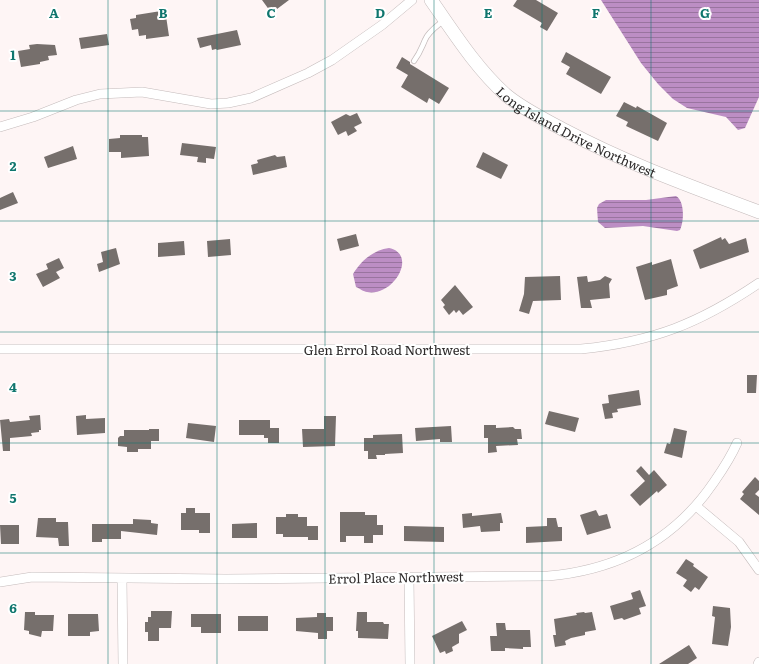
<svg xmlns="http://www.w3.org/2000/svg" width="759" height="664" font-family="Literata,serif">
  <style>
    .water { fill: url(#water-rules) }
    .building { fill: #766f6c }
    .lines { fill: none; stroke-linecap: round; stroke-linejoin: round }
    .lane-casing { stroke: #c4bbbb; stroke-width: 6 }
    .street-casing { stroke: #c4bbbb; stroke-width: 10 }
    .secondary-casing { stroke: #c4bbbb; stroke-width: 14 }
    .lane { stroke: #fff; stroke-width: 4.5 }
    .street { stroke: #fff; stroke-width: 9 }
    .secondary { stroke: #fff; stroke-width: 13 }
    .grid { fill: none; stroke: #0f766e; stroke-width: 1; stroke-opacity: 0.55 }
    .labels { text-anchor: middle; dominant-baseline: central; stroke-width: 4; stroke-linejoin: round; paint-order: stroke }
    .street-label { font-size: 13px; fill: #2e2b2b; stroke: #fff }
    .grid-label { font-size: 13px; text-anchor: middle; font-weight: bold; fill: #0f766e; stroke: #fff; stroke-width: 4; stroke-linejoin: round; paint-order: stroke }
  </style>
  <defs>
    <pattern id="water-rules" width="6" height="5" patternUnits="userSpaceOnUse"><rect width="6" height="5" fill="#bc8ec4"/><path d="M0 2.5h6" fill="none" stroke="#99749f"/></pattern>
  </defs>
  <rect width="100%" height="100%" fill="#fef5f5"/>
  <path class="water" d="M601 0H759V97L745 128 738 130 726 117 687 108 673 99 658 84 641 63Z
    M676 196C685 201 684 222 680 230L677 231 643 226 605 228 598 222 597 208 599 204 606 200H646Z
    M389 248C418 254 394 297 367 292 364 292 359 288 356 287L353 274C361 261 373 250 389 248Z"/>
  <path class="building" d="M262 0H289L277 9 276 7 270 11Z
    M517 0H536L558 13 547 31 540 27 542 23 513 6Z
    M161 11 162 17 166 16 169 36 146 39V35L139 36 138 29 132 30 130 19 136 18V15Z
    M237 30 241 45 217 50 216 49 212 50 211 45 200 48 197 38Z
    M107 34 109 45 81 49 79 38Z
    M37 44 55 45 57 55 48 56 49 60 40 62V64L21 67 18 51 30 49 29 45Z
    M566 52 611 77 601 94 566 74 570 67 561 62Z
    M402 57 410 62V64L449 88 439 104 429 98 427 103 401 87 408 75 396 68Z
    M624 102 636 108 637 106 667 123 658 141 626 126 628 122 616 116Z
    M357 113 362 123 354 127 357 131 348 136 346 131 338 135 331 122 346 114 350 116Z
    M120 135H142V137H148L149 156 121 158V152H109V139L120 138Z
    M182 143 216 147 214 159 206 158V163L197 162 198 157 180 155Z
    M73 146 77 159 48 168 44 157Z
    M483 152 508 165 501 179 476 167Z
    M275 155 277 157 285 156 287 167 253 175 251 165 258 163 257 160Z
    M13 192 18 203 0 210V198Z
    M356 234 359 246 340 251 337 239Z
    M721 237 722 240 725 238 729 244 746 238 749 252 700 269 693 250Z
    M230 239 231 255 208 257 207 241Z
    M184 241 185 255 158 257V243Z
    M116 248 120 264 99 272 97 264 103 262 101 252Z
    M59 258 64 268 56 272 60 278 43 287 36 274 48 269 46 264Z
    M671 259 678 286 667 290V295L645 300 636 267 652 262V265Z
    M560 276 561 300 533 301 529 314 519 311 524 294 525 277Z
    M587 276 588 282 600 280 605 276 612 279 609 284 610 298 590 300 592 308H581L577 277Z
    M455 285 473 307 463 315 459 310 456 313 454 310 449 315 443 307 445 305 441 300Z
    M747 375H757L756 393H747Z
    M639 390 641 405 617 409 618 412 612 413 613 418 605 419 602 404 609 403 608 395Z
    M549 411 579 418 575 432 545 424Z
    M40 415 41 430H39V432L31 433 32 436 10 438V451H3L0 420 9 419 10 422 30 420 29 416Z
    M86 415V419L105 418V433L77 435 76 416Z
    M324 416H336L335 446 303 447 302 429H324Z
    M239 420H270V428H279V443H268V438H264V435H239Z
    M188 423 216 426 214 442 186 438Z
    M484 425H496V428L513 427 515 429H521L522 439H517L518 445 496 446 497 452 488 453V438H484Z
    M451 426 452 442H440V439L416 441 415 428Z
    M674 428 687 431 682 458 664 453 667 443 670 444Z
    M149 429H159V441H151V449H138V452H127V447L118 446V438L120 436H124V430H149Z
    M402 434 403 453 385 454V455H376L377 459H368V451H364V438H373V435Z
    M641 466 649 475 654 470 667 485 658 493 657 491 640 506 630 495 645 481 636 471Z
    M755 477 759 481V490L755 494 759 497V515L740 499 744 494 742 492Z
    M186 508H195V513H210V533H199V530H181V513H186Z
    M596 510 599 516 607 514 611 528 587 535 580 515Z
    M340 512H365V515H377V525H383V535H373V543H364V536H346V542H340Z
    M472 513V516L501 513 503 523H500V531L481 532 480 526 463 528 462 514Z
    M286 514H298V517H307V526H318V540H308V537H283V534H276V517H286Z
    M38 518H56V522H68L69 546H59L58 538 36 537Z
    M547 518H556L558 527H562V541L526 543V527L547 526Z
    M133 519 151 520V523L158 524 157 535 121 531V539H102V542H92V524H133Z
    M257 523V538H232V524Z
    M0 525H19V544H1Z
    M404 526 444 527V542L404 541Z
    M686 559 694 564 693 566 708 577 699 590 695 587 691 592 683 586 687 580 676 573Z
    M640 590 646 606 639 608 641 614 624 620 622 618 614 620 610 606 633 599 631 593Z
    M713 606 730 608 731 627 728 646 712 644 715 617 712 616Z
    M151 611H172L171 628H159V641H148V632H145V622H148V617H151Z
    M25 612H35V615H54L53 631H42L41 637 29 634V631L24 630Z
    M357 612H367V622H383L384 624H389L388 639 358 638V631H356Z
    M584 612 585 613 592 612 596 630 585 632V635L571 638 565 641 566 645 555 647 553 635H556L554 619 577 615 576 613Z
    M317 613H326V617H333V631H327V639H318V633L296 631V618L317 617Z
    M68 614H98L99 631 90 632V636H68Z
    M191 614H221V633H201V627H191Z
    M238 616H268V631H238Z
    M462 621 467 630 459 634V643L452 647 453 651 446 654 445 651 440 653 432 636Z
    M496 623H505L506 630H530L531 647H523V649L505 648V651H491L490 636H497Z
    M689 645 697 658 688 664H659Z"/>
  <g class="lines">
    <defs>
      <path id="lane" d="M414 61C420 53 421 49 425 40 428 32 437 26 443 21"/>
      <path id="street" d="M0 127 33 117 76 100 100 94 142 92 211 104 228 103 251 98 308 73 332 60 382 25 412 0
        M0 349H581C653 342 700 323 759 283
        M696 506 739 542 759 570
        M409 577 410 664
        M122 578 123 664
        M0 582 32 577 226 579 548 576C618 570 674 541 714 482 723 469 731 457 737 443
        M758 664 759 662"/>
      <g id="secondary">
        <path id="s1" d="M431 0C454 33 476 68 506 95 524 110 546 120 566 131 628 164 693 187 759 212"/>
      </g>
    </defs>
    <use href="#lane" class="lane-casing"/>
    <use href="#street" class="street-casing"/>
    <use href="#secondary" class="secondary-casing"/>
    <use href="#lane" class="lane"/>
    <use href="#street" class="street"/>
    <use href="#secondary" class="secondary"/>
  </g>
  <path class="grid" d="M108 0V664M217 0V664M325 0V664M434 0V664M542 0V664M651 0V664M0 111H759M0 221H759M0 332H759M0 443H759M0 553H759"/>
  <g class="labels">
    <g class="street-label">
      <text stroke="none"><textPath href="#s1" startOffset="201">Long Island Drive Northwest</textPath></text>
      <text x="387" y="349">Glen Errol Road Northwest</text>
      <text transform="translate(396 577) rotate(-1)">Errol Place Northwest</text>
    </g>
  </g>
  <g class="grid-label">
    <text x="54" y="18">A</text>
    <text x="163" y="18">B</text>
    <text x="271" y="18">C</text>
    <text x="380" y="18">D</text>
    <text x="488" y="18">E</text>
    <text x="596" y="18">F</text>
    <text x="705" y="18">G</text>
    <text x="13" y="60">1</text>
    <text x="13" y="171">2</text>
    <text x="13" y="281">3</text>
    <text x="13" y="392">4</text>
    <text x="13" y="503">5</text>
    <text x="13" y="613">6</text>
  </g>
</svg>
